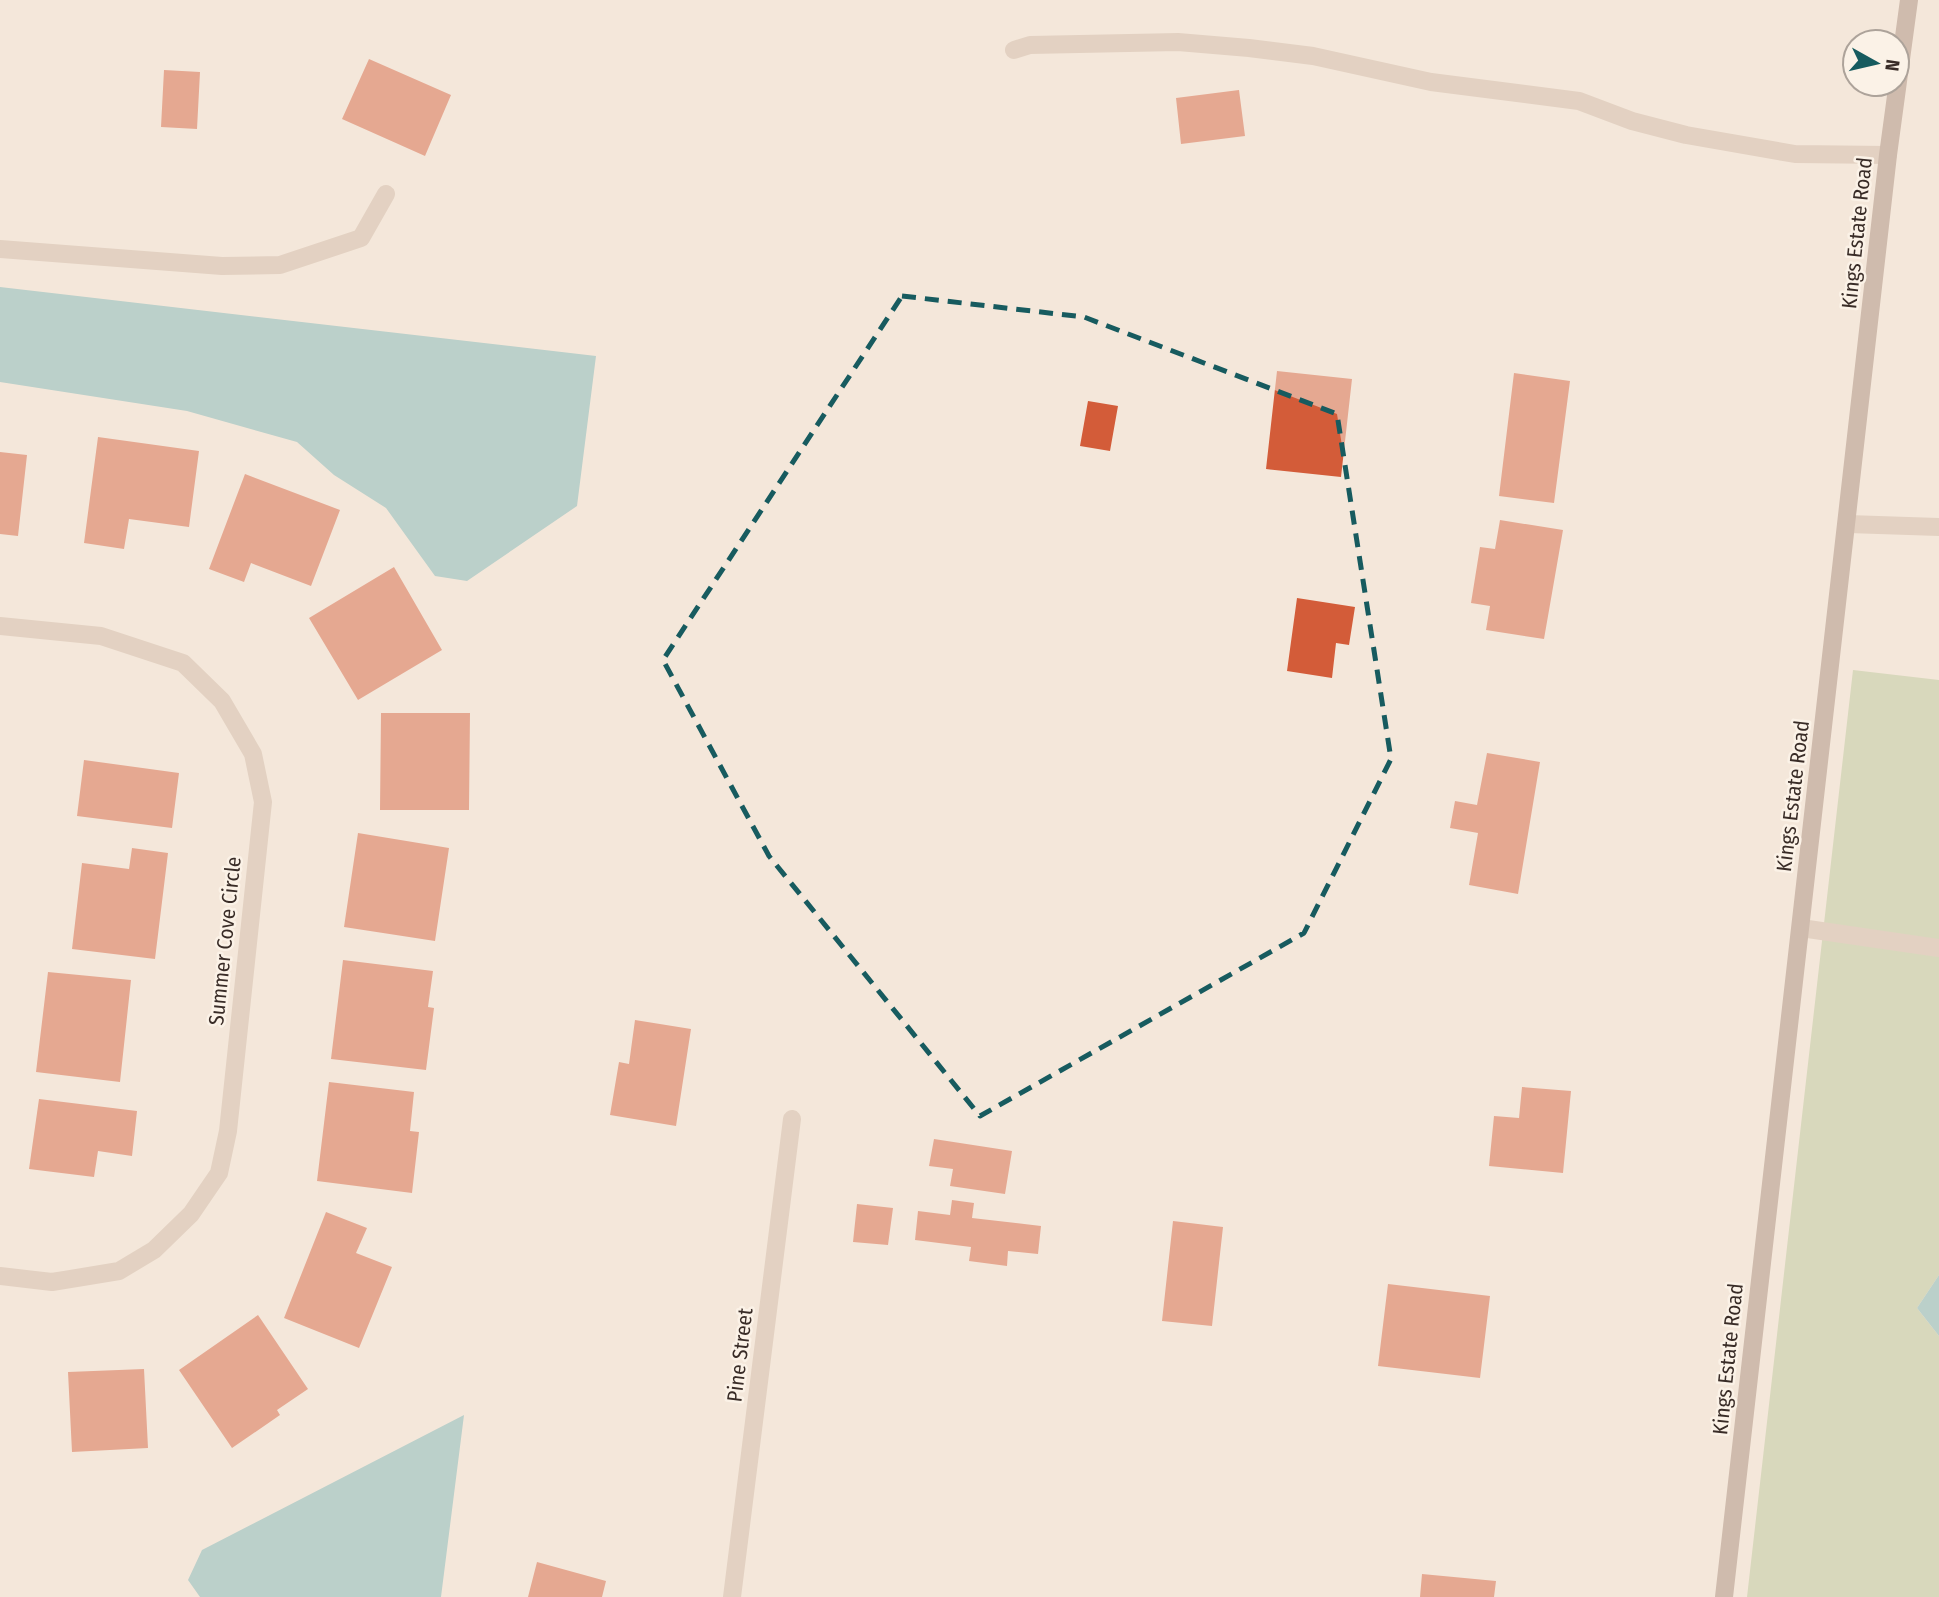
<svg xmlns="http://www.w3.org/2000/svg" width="1939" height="1597" font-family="'Fira Sans Condensed',sans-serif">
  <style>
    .green { fill: #b7c598 }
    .water { fill: #76b3b5 }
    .building { fill: #d35c39 }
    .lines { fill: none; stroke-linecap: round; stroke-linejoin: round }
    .lane { stroke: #ceb7a4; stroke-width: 18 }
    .street { stroke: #ceb7a4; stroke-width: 18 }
    .secondary { stroke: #a28575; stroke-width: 18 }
    .marked { fill: none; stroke: #175b5f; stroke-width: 5; stroke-dasharray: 14 9; stroke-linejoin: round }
    .labels { text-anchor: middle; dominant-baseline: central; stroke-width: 5; stroke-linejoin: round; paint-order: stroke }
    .street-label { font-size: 21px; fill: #392c27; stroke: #fbf2e7 }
  </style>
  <rect width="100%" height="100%" fill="#f4e7da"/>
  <path class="green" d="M1853 670 1939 680V1275L1917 1308 1939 1336V1597H1747Z"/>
  <path class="water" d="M0 287 596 356 577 506 467 581 435 576 386 508 334 475 297 442 187 411 0 382Z
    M1939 1275V1336L1917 1308Z
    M464 1415 441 1597H200L188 1580 202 1550Z"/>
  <path class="building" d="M369 59 451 95 425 156 342 119Z
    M164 70 200 72 197 129 161 127Z
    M1239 90 1245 136 1181 144 1176 98Z
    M1277 371 1352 379 1341 477 1266 469Z
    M1514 373 1570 381 1554 503 1499 496Z
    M1088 401 1118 406 1110 451 1080 446Z
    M98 437 199 451 189 527 129 519 124 549 84 543Z
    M0 452 27 455 18 536 0 534Z
    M245 474 340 510 311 586 251 563 244 582 209 569Z
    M1500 520 1563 530 1544 639 1486 630 1490 606 1471 603 1480 547 1495 549Z
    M394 567 442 650 358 700 309 618Z
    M1297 598 1355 607 1349 645 1336 643 1332 678 1287 671Z
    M381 713H470L469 810H380Z
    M1487 753 1540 762 1518 894 1469 885 1478 833 1450 828 1455 801 1477 805Z
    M84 760 179 773 172 828 77 816Z
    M358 833 449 848 435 941 344 927Z
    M132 848 168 853 155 959 72 949 82 863 129 869Z
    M343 960 433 971 428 1007 434 1008 426 1070 331 1059Z
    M48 972 131 980 120 1082 36 1072Z
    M635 1020 691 1029 676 1126 610 1115 619 1062 629 1064Z
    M329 1082 414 1092 410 1131 419 1132 412 1193 317 1181Z
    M1522 1087 1571 1091 1563 1173 1489 1166 1494 1116 1519 1118Z
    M39 1099 137 1111 132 1156 98 1151 94 1177 29 1169Z
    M934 1139 1012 1151 1005 1194 950 1186 953 1169 929 1166Z
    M952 1200 974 1203 972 1218 1041 1226 1038 1254 1008 1251 1007 1266 969 1261 971 1247 915 1240 918 1211 950 1215Z
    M857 1204 893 1208 888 1245 853 1242Z
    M326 1212 367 1228 356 1253 392 1267 359 1348 284 1318Z
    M1173 1221 1223 1227 1212 1326 1162 1321Z
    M1388 1284 1490 1296 1480 1378 1378 1366Z
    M258 1315 308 1389 277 1410 280 1415 232 1448 179 1370Z
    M144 1369 148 1448 72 1452 68 1372Z
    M537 1562 606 1581 602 1597H528Z
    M1422 1574 1496 1581 1494 1597H1420Z"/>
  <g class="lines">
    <path class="lane" d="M1014 50 1030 45 1178 42 1249 48 1313 56 1431 82 1579 101 1632 121 1686 135 1795 154 1888 155
      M0 249 222 266 280 265 361 238 386 194
      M1848 524 1939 527
      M1801 928 1939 948"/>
    <path class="street" d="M0 626 101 636 183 663 222 701 253 754 263 802 228 1131 219 1173 191 1214 154 1250 119 1271 52 1282 0 1276
      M732 1597 792 1119"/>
    <path class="secondary" d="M1724 1597 1888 155 1909 0"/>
  </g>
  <path d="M0 0H1939V1597H0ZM902 296 1084 317 1337 414 1391 759 1304 933 980 1116 769 856 663 660Z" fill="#f4e7da" fill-opacity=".55" fill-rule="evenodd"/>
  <path class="marked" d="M902 296 1084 317 1337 414 1391 759 1304 933 980 1116 769 856 663 660Z"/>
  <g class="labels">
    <g class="street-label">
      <text transform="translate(1857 233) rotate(-84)">Kings Estate Road</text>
      <text transform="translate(1793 796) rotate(-83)">Kings Estate Road</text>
      <text transform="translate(225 941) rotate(-84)">Summer Cove Circle</text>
      <text transform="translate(740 1355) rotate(-83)">Pine Street</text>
      <text transform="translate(1728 1359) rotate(-84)">Kings Estate Road</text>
    </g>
  </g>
  <g transform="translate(1876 63) rotate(98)"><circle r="33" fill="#fbf2e7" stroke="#ada39a" stroke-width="2"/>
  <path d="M0-5L12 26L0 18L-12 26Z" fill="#175b5f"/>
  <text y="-10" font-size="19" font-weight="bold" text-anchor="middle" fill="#392c27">N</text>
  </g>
</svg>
